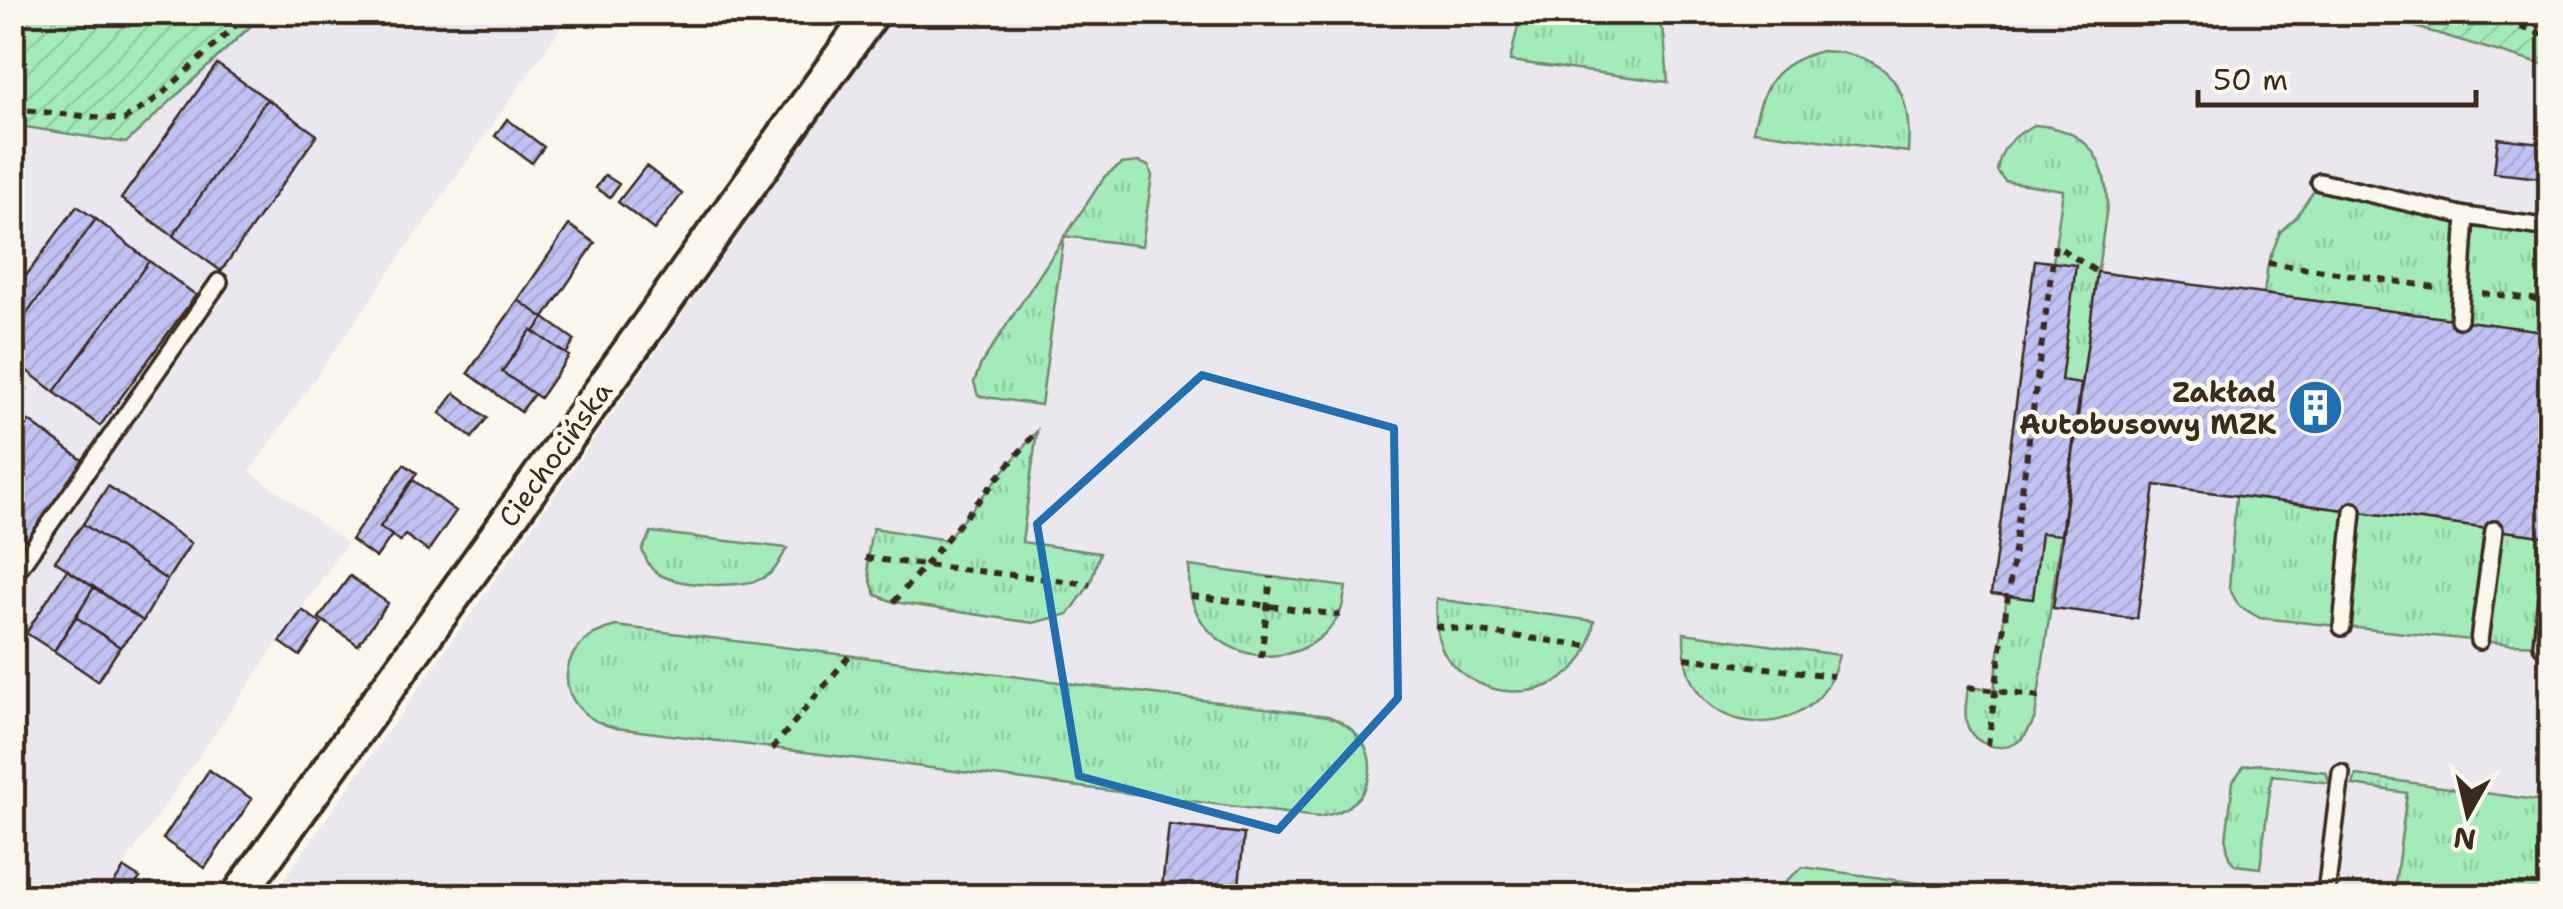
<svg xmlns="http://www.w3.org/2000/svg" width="2563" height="909" font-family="'Shantell Sans',sans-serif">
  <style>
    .built { fill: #eae7ee }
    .grass { fill: url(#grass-tufts); stroke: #6f8a6c; stroke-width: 2.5 }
    .garden { fill: url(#garden-furrows); stroke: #6f8a6c; stroke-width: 2.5 }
    .building { fill: url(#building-hatch); stroke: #3b2a1e; stroke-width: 2.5 }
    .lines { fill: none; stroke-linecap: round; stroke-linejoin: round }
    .lane-casing { stroke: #3b2a1e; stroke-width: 22 }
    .street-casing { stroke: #3b2a1e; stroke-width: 40 }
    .path { stroke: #3b2a1e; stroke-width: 6; stroke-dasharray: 8 8; stroke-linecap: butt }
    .lane { stroke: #fbf7ec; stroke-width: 15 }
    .street { stroke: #fbf7ec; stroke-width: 32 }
    .marked { fill: none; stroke: #1f6fb2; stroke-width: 8; stroke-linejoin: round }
    .labels { text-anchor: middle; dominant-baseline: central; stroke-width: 9; stroke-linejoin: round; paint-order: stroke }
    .poi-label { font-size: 28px; font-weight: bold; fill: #3b2a1e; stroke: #fbf7ec; text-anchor: end }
    .street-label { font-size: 28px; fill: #3b2a1e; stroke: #fbf7ec }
  </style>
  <defs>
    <pattern id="grass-tufts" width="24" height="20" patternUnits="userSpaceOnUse" patternTransform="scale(2.5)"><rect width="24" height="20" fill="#a3ebb9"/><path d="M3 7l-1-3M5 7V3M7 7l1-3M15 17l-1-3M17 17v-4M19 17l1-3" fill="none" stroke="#8dca9f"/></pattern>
    <pattern id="garden-furrows" width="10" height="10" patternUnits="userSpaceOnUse" patternTransform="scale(2.5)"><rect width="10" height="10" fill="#a3ebb9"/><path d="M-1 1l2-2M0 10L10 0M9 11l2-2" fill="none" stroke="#8dca9f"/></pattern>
    <pattern id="building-hatch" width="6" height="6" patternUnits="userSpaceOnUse" patternTransform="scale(2.5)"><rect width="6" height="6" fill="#c1c2f4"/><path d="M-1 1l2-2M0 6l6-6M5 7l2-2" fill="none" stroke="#a7a7d1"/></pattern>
  </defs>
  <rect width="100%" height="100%" fill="#fbf7ec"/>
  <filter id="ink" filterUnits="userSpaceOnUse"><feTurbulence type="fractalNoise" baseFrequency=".01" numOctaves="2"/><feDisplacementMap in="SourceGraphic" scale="20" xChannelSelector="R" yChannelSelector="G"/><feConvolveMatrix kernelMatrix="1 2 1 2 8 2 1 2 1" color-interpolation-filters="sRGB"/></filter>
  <g filter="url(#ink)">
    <path class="built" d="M2369 12 2550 67V896H272L895 13Z
      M265 13H571L250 471 347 543 102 896H13L12 125 127 142Z"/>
    <path class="grass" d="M1528 12 1653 13 1664 34 1668 82 1510 61 1518 26Z
      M1821 51C1888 53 1913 87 1908 152L1753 131C1763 85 1774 64 1821 51Z
      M2033 125C2085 128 2107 156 2107 206L2035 718C2030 727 2026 737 2016 743 2000 752 1975 745 1968 727 1963 715 1967 699 1968 687L1994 690 2063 190 2005 181 1997 171C2000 147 2013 137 2033 125Z
      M1138 162 1149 166 1152 176 1142 246 1064 236 1041 405 978 396 974 382 981 364 1105 176 1122 164Z
      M2320 182 2550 228V332L2264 294 2268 263 2280 232 2296 217Z
      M1037 431 1022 542 1100 553 1090 584 1069 614 1033 623 894 602 876 595C865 569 866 555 873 528L946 540Z
      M2236 496 2550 537V645L2510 644 2260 618 2239 606 2229 588Z
      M651 532 787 548C780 560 776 572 763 578 741 589 673 587 654 571 648 566 645 556 642 550Z
      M1189 566 1346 587C1344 597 1343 609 1338 617 1301 677 1209 665 1191 597 1188 588 1190 576 1189 566Z
      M1436 599 1594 621C1591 637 1589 652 1578 664 1544 704 1479 699 1448 659 1435 642 1435 619 1436 599Z
      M616 626 1328 716C1389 738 1382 810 1317 817L616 728C551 714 550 641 616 626Z
      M1684 633 1839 655C1835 670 1830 685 1819 697 1786 733 1720 731 1695 687 1685 671 1684 651 1684 633Z
      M2260 764 2326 772 2330 783 2272 775 2260 868 2235 865 2229 858 2226 840 2233 781 2244 766Z
      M2356 775 2550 802V896H2492L2395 885 2407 793 2353 785Z
      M1803 867 2011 896H1782L1787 880Z"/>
    <path class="garden" d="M12 13 13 12 265 13 126 143 13 125Z
      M2369 13H2550V67Z"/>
    <path class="building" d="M217 64 267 99 173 236 121 199Z
      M267 99 317 135 221 271 173 236Z
      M507 119 544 147 532 163 495 136Z
      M2498 138 2550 144V179L2494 173Z
      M646 166 682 194 654 230 618 202Z
      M605 175 619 184 610 197 596 188Z
      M77 206 96 219 12 334V295Z
      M96 219 149 261 54 392 12 359V334Z
      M569 225 595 243 544 318 518 300Z
      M2035 260 2076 265 2061 381 2081 384 2061 535 2041 533 2033 599 1991 594Z
      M149 261 196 295 100 426 54 392Z
      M2097 272 2550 332V537L2155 485 2137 619 2053 608Z
      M518 300 544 318 534 332 531 330 502 372 534 394 521 412 468 373Z
      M544 318 575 340 566 354 534 332Z
      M531 330 569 356 540 398 502 372Z
      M12 378 27 389 12 408Z
      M455 393 487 418 472 438 440 413Z
      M29 421 85 462 28 542 12 531V444Z
      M404 464 417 473 380 527 392 535 376 558 351 540Z
      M413 480 456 511 428 551 405 535 400 541 380 527Z
      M108 486 191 543 167 580 83 524Z
      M83 524 167 580 143 621 55 561Z
      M67 570 94 587 54 651 26 633Z
      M350 576 388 603 358 645 319 618Z
      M94 587 143 621 120 647 76 617Z
      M302 610 322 624 300 656 280 642Z
      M76 617 120 647 98 681 54 651Z
      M2550 700V802L2537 799Z
      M209 770 252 799 205 868 163 839Z
      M1169 825 1244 834 1238 896H1161Z
      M124 868 140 878 127 896H105Z
      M1674 889 1725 896H1673Z"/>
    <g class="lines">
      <defs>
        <path id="lane" d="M2320 182 2466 216 2550 228
          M2459 319 2466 216
          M12 578 219 282
          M2342 627 2353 511
          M2479 641 2494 530
          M2542 645 2550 568
          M2327 885 2341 773"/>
        <path id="street" d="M238 896 873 12"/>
      </defs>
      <use href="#lane" class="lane-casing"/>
      <use href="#street" class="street-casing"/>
      <path class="path" d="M2475 12 2550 37
        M12 109 124 120 160 96 250 12
        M2268 263 2435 287
        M2482 293 2550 301
        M865 558 1090 584
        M1191 596 1340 615
        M894 602 1037 431
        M1435 626 1590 646
        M1261 658 1271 577
        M1685 658 1833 676
        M1968 687 2039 697
        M1988 745 2055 245 2097 272
        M772 749 850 655
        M1915 896 1927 883
        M1974 896 1975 890"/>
      <use href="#lane" class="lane"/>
      <use href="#street" class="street"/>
    </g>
  </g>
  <path class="marked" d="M1202 375 1394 428 1398 698 1278 830 1079 776 1037 524Z"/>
  <defs>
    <symbol id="building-disc" viewBox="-11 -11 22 22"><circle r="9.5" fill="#1f6fb2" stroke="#fbf7ec"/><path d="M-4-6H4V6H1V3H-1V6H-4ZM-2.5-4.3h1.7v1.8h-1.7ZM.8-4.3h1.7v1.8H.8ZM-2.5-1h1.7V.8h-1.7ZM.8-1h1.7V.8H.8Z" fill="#fff"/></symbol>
  </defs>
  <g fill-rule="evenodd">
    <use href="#building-disc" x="2284" y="376" width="63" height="63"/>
  </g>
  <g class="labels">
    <g class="poi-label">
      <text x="2276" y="392">Zakład<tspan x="2276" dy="32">Autobusowy MZK</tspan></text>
    </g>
    <g class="street-label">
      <text transform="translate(555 454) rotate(-54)">Ciechocińska</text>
    </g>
  </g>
  <rect width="2563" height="909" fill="none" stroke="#fbf7ec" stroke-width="50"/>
  <rect x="25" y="25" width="2513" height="859" fill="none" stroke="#3b2a1e" stroke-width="4" filter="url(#ink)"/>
  <g transform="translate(2468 814) rotate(188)" stroke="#fbf7ec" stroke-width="8" paint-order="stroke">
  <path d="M0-8L18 38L0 25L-18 38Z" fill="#3b2a1e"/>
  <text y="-15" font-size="28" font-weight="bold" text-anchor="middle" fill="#3b2a1e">N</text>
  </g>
  <path d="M2198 90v15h278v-15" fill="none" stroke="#3b2a1e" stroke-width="5"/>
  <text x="2213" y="90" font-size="30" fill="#3b2a1e" stroke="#fbf7ec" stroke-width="8" paint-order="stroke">50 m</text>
</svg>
